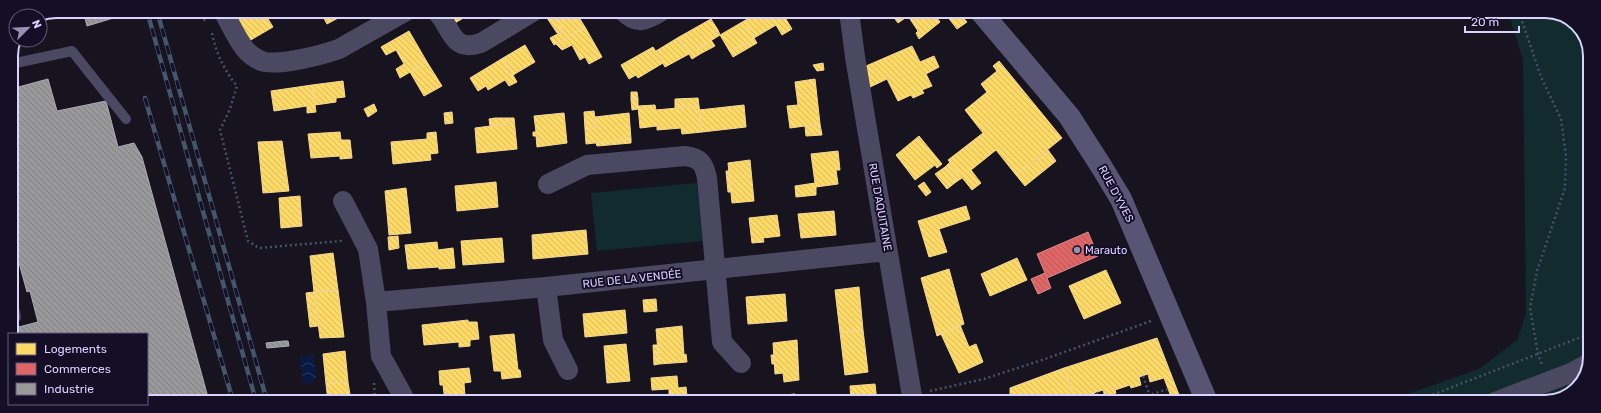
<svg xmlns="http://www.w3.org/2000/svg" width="1601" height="413" font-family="Rubik,sans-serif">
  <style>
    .green { fill: #112b2f }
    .water { fill: url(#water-waves) }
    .homes { fill: url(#homes-back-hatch); stroke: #f4d794 }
    .shops { fill: url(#shops-back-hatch); stroke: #de8794 }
    .industry { fill: url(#industry-back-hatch); stroke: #adaab8 }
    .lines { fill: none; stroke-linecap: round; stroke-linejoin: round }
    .path { stroke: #465362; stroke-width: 2.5; stroke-dasharray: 2 3; stroke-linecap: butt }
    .lane { stroke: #4b4861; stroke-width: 10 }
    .street { stroke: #4b4861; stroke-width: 20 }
    .secondary { stroke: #585574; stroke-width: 22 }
    .rail-casing { stroke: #44566b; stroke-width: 4.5 }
    .rail { stroke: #140e26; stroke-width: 3; stroke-dasharray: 9; stroke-linecap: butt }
    .poi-dot { fill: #9690b1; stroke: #140e26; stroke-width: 1.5 }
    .labels { text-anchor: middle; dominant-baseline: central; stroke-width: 4; stroke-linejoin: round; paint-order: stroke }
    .street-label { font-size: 11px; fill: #dbd3ff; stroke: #140e26 }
    .poi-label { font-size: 11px; fill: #dbd3ff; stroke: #140e26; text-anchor: start }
    .rim { fill: none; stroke: #dbd3ff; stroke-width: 2 }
  </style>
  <defs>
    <pattern id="water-waves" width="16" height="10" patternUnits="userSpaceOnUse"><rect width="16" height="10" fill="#081943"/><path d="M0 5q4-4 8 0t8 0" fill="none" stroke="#2b3a5f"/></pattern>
    <pattern id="homes-back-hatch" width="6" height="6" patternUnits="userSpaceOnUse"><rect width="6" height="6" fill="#ffd966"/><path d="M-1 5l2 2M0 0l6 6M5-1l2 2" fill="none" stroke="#d9ba61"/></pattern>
    <pattern id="shops-back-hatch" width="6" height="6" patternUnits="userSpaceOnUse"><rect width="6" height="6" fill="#e06666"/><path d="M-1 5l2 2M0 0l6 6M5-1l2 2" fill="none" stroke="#b15a5e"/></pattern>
    <pattern id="industry-back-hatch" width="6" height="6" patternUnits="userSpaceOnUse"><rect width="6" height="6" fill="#999"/><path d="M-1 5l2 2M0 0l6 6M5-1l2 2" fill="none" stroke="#7f7e82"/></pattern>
  </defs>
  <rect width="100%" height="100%" fill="#171420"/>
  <path class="green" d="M1508 12H1554L1579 26 1590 53 1589 366 1573 393 1546 402H1385L1479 369 1517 340 1526 314 1523 60Z
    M697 183 703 241 597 251 591 193Z
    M1279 396 1318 402H1262Z"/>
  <path class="water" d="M313 355 316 379 309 383 303 381 300 357Z"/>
  <path class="homes" d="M232 11H270L265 14 273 27 249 41Z
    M320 11H351L327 24Z
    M448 11H475L455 23Z
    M559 11H575L585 27 554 45 550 38 563 31 554 14Z
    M761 11H781L792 29 782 35 776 25 754 38 744 21Z
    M890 12H933L940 22 919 39 916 33 918 31 908 16 898 23Z
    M952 12H958L967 22 957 29 947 16Z
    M554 14 563 31 557 33 547 18Z
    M711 19 718 30 710 35 712 40 697 49 700 54 692 59 679 37Z
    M744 21 754 38 730 52 720 35Z
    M585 27 602 57 589 64 585 57 580 60 572 45 562 50 556 44Z
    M718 30 720 35 712 40 710 35Z
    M409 31 427 62 400 78 396 69 404 64 396 50 386 55 381 47Z
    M679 37 689 54 665 67 656 51Z
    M754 38 757 43 733 57 730 52Z
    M711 40 715 46 700 54 697 49Z
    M525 45 535 62 513 75 503 58Z
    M912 46 920 62 934 56 939 67 926 74 932 86 922 90 924 93 913 98 911 95 898 101 887 79 868 88 866 66Z
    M653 47 663 63 638 78 636 75 629 79 621 65Z
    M503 58 517 82 509 86 505 80 488 90 486 86 478 91 470 78Z
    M999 61 1062 138 1016 175 996 150 971 170 981 183 972 190 948 160 983 133 965 110 987 92 981 84 997 71 993 66Z
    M427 62 442 86 424 96 410 72Z
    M823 63 824 70 817 71 813 65Z
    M815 79 820 124 790 128 787 106 798 105 795 82Z
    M343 81 345 97 336 98V102L315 105 312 85Z
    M312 85 316 112 307 113V106L274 111 271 91Z
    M631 92H637L638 99 631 100Z
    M698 98 699 106 675 108V99Z
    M638 99V109L632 110 631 100Z
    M374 104 377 111 368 117 364 109Z
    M655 105 656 110 699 106 702 132 682 134 681 128 657 130V126L640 128 638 106Z
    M744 105 746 127 702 132 699 110Z
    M594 111 596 127 585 129 584 112Z
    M452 112 453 123 445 124 444 113Z
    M564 113 567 143 537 147 536 136H533V132H536L534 116Z
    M629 113 631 139 586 144 585 129 596 127 595 117Z
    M495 118H505L506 124 490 126 489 119Z
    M505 118H514L517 149 477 153 475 128 506 124Z
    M820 124 822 135 806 136 805 126Z
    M340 132 341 140H350L352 158 340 159V156L311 158 308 134Z
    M436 132 438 153 430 154 431 160 393 164 391 142 427 139V133Z
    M919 136 942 164 937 168 935 165 915 180 896 155Z
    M631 139V143L597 146 596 143Z
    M282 141 289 191 263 193 258 142Z
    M1048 150 1056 161 1025 186 1016 175Z
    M838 151 840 170H836L838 184 816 187V195L796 197 795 186 815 183 811 154Z
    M750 160 754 201 732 203 728 163Z
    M950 162 962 178 956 182 945 167Z
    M945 167 956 182 947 189 935 174Z
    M726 171H729L731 192H728Z
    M496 182 498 207 457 211 455 186Z
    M924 182 931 192 926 196 918 186Z
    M406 188 411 233 389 235 385 191Z
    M300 196 302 226 281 228 279 198Z
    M966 206 970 219 939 229 947 252 929 257 918 221Z
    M834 211 836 235 801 238 798 214Z
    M777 215 780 236 763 238 764 242 752 243 749 218Z
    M586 230 588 254 533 259 532 235Z
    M398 236 399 248 389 250 388 237Z
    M502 238 504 262 463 265 461 241Z
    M437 242 438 250 453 248 455 268 439 269V267L408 269 405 245Z
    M333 253 338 290 314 292 310 256Z
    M1017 258 1027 280 990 296 981 274Z
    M949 269 964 324 937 336 921 278Z
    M1106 270 1121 303 1084 319 1069 286Z
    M859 287 863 330 840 332 835 290Z
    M338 290 344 337 320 338 314 292Z
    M314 292 318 326 310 327 306 293Z
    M785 294 787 321 748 324 746 297Z
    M656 299 657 311 644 312 643 300Z
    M625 310 627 333 585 337 583 314Z
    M468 320V322H477L479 339 470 340V346L459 347V342L424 345 422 325Z
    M960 325 969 347 976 344 983 362 959 373 941 334Z
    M682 326 684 355 686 354 687 362 659 364 656 329Z
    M863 330 868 372 845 375 840 332Z
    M514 334 518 370H520L521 377 502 379 501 371H494L490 336Z
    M1157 338 1181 400 1173 402 1164 378 1150 382 1148 374 1139 377 1141 385 1131 388 1130 385 1115 390 1116 393 1105 397 1103 390 1094 393 1097 400 1077 402 1064 368Z
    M797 340 799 380 784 382 783 373 775 374 773 343Z
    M626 344 630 381 607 383 604 346Z
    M653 345H658L659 364 654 365Z
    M345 351 348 382 326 384 323 354Z
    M771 355H774V364H772Z
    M469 368 471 382 464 383 465 396H472L473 401H445L443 385H440L439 371Z
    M1064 368 1077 402H1010V388Z
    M677 376 678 388 686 387 687 396H691L692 401H668V399H669V389L652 390 651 378Z
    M348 382 351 401H328L326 384Z
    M875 384 877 402H851L850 386Z
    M795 394 796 402H763V397Z
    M954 398H958V402H954Z
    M958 398H983V402H958Z"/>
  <path class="shops" d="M1088 232 1098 256 1047 278 1051 288 1038 294 1031 279 1045 273 1037 254Z"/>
  <path class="industry" d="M83 11H119L120 16 87 26Z
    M48 79 57 111 106 101 118 147 134 143 142 157 209 401H147V334H11V329L38 322 30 291 27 292 16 252 19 251 11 223V89Z
    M284 341H288L289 346 267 348 266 343Z"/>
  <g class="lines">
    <path class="path" d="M198 11 206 22
      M1519 12 1541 77 1561 119 1566 156 1565 188 1537 271 1530 308 1538 354 1542 365
      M212 33C216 53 224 70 237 86L230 109 220 130 248 241 259 248 341 241 343 243
      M1143 376 1152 402
      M374 383 375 401
      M930 391 984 379 1045 359 1151 321
      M1097 392 1100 402
      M1128 402 1168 389
      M1414 402 1589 334"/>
    <path class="lane" d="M11 64 72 51 126 119
      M11 296 16 317 11 319"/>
    <path class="street" d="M223 11C230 23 236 38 245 49 250 55 257 60 265 62 283 65 322 55 339 49L406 11
      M436 11C452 26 450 53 481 43L534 11
      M623 11C637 26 647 20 662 11
      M849 11 855 57 913 402
      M548 184 587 165 685 156C700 158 704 163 707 178L722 342 741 363
      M343 201 368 249 376 302 381 356 403 396
      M546 287 553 340 568 370
      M376 302 546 287 887 251
      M1495 402 1573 372 1589 363"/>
    <path class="secondary" d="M981 12 1069 116 1101 166 1121 199 1207 402"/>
    <defs>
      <path id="rail" d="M147 11 256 401
        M157 11 267 401
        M145 98 233 401"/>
    </defs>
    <use href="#rail" class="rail-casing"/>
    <use href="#rail" class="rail"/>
  </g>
  <circle class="poi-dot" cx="1077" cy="250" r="4"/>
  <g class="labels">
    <g class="street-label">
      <text transform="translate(1116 194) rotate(62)">RUE D'YVES</text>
      <text transform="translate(880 207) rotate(80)">RUE D'AQUITAINE</text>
      <text transform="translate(632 279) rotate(-6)">RUE DE LA VENDÉE</text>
    </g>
    <g class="poi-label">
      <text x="1085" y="250">Marauto</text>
    </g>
  </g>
  <path d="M0 0H1601V413H0ZM56 18H1545A38 38 0 0 1 1583 56V357A38 38 0 0 1 1545 395H56A38 38 0 0 1 18 357V56A38 38 0 0 1 56 18Z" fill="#140e26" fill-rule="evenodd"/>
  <path class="rim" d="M56 18H1545A38 38 0 0 1 1583 56V357A38 38 0 0 1 1545 395H56A38 38 0 0 1 18 357V56A38 38 0 0 1 56 18Z"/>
  <rect x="8" y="333" width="140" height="72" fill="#140e26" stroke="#645d7d"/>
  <rect x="16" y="343" width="20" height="12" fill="#ffd966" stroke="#645d7d"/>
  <text x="44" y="353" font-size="12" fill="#dbd3ff">Logements</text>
  <rect x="16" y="363" width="20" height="12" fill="#e06666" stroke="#645d7d"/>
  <text x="44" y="373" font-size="12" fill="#dbd3ff">Commerces</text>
  <rect x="16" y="383" width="20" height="12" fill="#999999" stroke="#645d7d"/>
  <text x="44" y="393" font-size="12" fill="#dbd3ff">Industrie</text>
  <g transform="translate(28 28) rotate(66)"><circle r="19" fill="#140e26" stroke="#645d7d"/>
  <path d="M0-3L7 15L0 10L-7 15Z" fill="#9690b1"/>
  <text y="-6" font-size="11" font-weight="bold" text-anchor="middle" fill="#dbd3ff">N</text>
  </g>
  <path d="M1465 26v6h54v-6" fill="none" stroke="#dbd3ff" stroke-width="2"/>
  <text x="1471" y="26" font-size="12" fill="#dbd3ff" stroke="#140e26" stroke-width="3" paint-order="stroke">20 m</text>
</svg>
